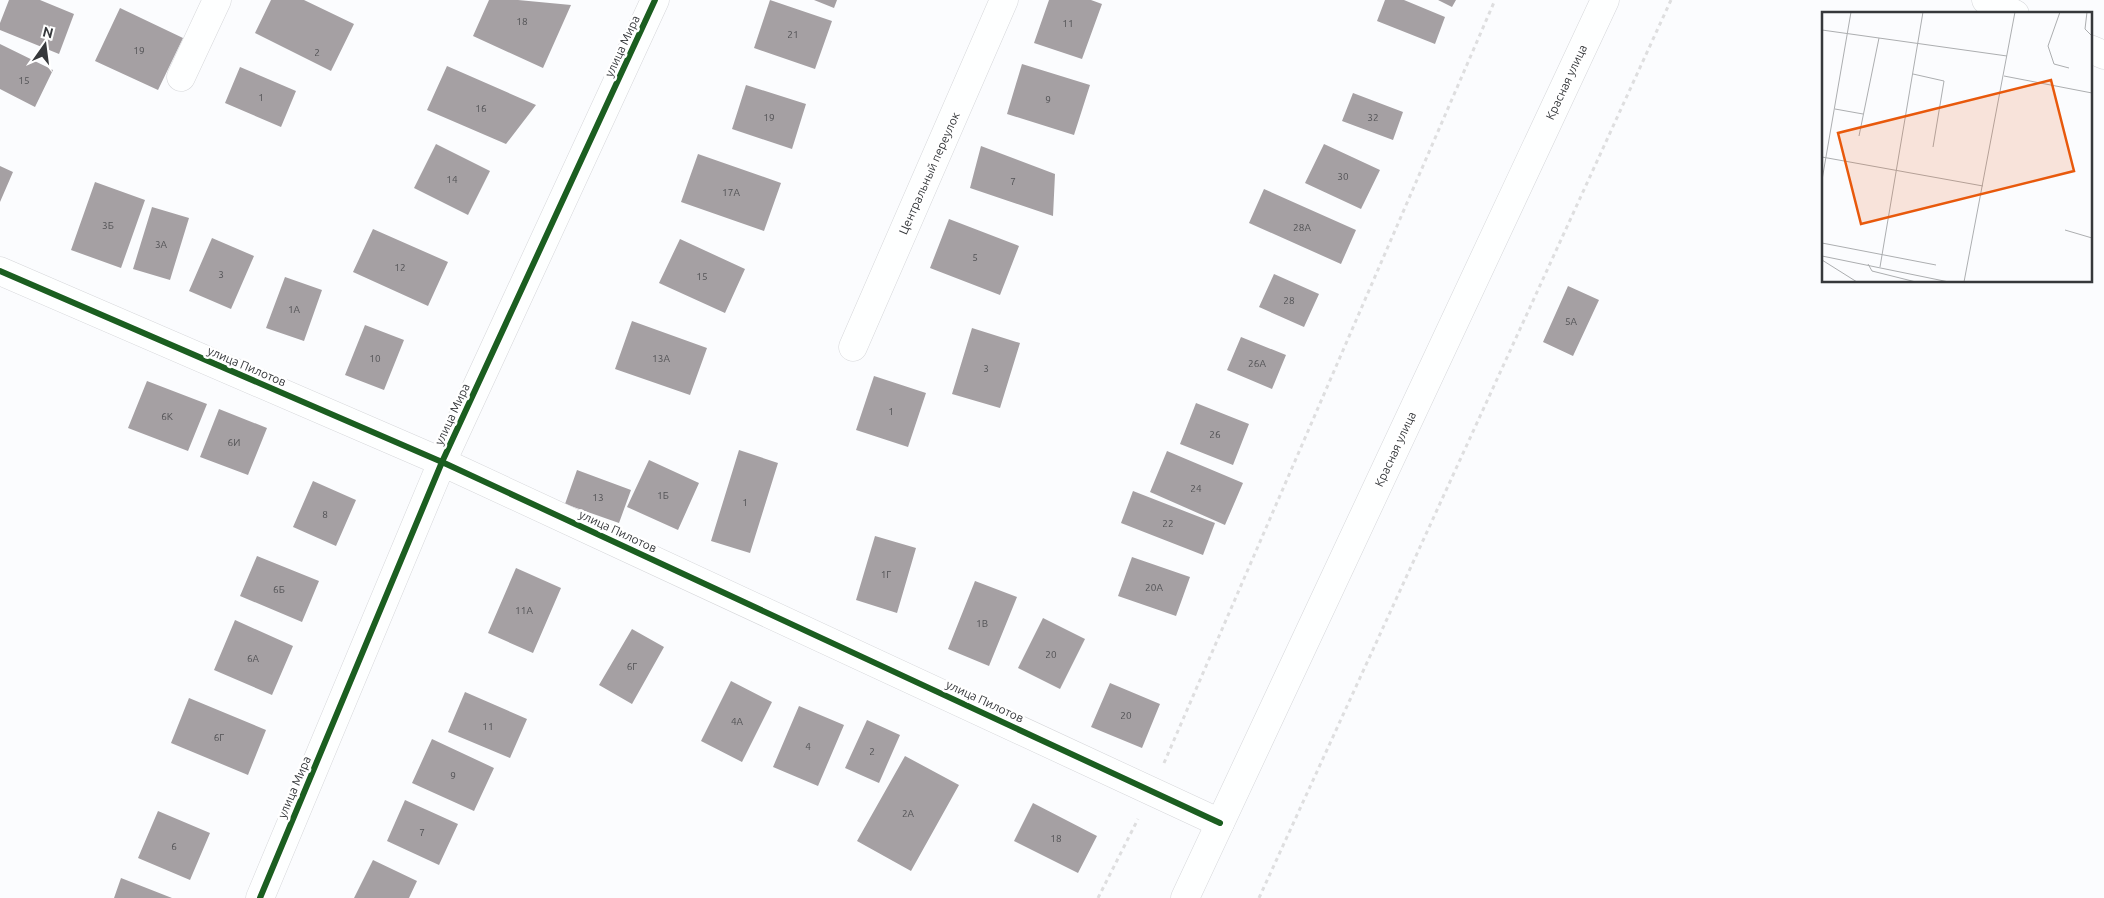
<svg xmlns="http://www.w3.org/2000/svg" width="2104" height="898" font-family="Ubuntu,sans-serif">
  <style>
    .building { fill: #a5a0a3 }
    .lines { fill: none; stroke-linecap: round; stroke-linejoin: round }
    .street-casing { stroke: #d6d7da; stroke-width: 29 }
    .secondary-casing { stroke: #d6d7da; stroke-width: 29 }
    .path { stroke: #dededf; stroke-width: 3; stroke-dasharray: 4 4; stroke-linecap: butt }
    .street { stroke: #feffff; stroke-width: 28 }
    .secondary { stroke: #feffff; stroke-width: 28 }
    .cycleway-casing { stroke: #fff; stroke-width: 9 }
    .cycleway { stroke: #1b5e20; stroke-width: 6 }
    .labels { text-anchor: middle; dominant-baseline: central; stroke-width: 5; stroke-linejoin: round; paint-order: stroke }
    .number-label { font-size: 10px; fill: #525255 }
    .street-label { font-size: 12px; fill: #36383b; stroke: #fff }
    .inset-road { fill: none; stroke: #acaeb0; stroke-width: 1 }
    .view { fill: #e8590c; fill-opacity: 0.15; stroke: #e8590c; stroke-width: 2.5 }
    .inset-edge { fill: none; stroke: #36383b; stroke-width: 2.5 }
  </style>
  <rect width="100%" height="100%" fill="#fbfcfe"/>
  <path class="building" d="M9 0H40L74 14 59 54 0 30V23Z
    M271 0H304L354 24 331 71 255 33Z
    M489 0H518L571 5 543 68 473 36Z
    M770 0 832 21 815 69 754 48Z
    M814 0H837L834 8Z
    M1049 0H1091L1102 4 1082 59 1034 43Z
    M1385 0H1404L1445 17 1435 44 1377 21Z
    M1438 0H1456L1452 7Z
    M120 8 183 38 158 90 95 61Z
    M0 44 53 70 35 107 0 89Z
    M1022 64 1090 85 1074 135 1007 114Z
    M447 66 536 105 506 144 427 110Z
    M240 67 296 91 281 127 225 103Z
    M746 85 806 104 792 149 732 129Z
    M1353 93 1403 112 1393 140 1342 121Z
    M436 144 490 171 468 215 414 188Z
    M1324 144 1380 170 1361 209 1305 183Z
    M981 146 1055 174 1053 216 970 188Z
    M698 154 781 183 764 231 681 202Z
    M0 166 13 172 0 202Z
    M95 182 145 200 121 268 71 250Z
    M1264 189 1356 230 1341 264 1249 223Z
    M152 207 189 218 170 280 133 269Z
    M949 219 1019 246 1000 295 930 268Z
    M373 229 448 262 428 306 353 272Z
    M212 238 254 256 231 309 189 291Z
    M680 239 745 269 725 313 659 283Z
    M1274 274 1319 294 1304 327 1259 307Z
    M285 277 322 290 304 341 266 328Z
    M1568 286 1599 300 1573 356 1543 342Z
    M632 321 707 348 690 395 615 369Z
    M365 325 404 340 384 390 345 375Z
    M972 328 1020 343 1000 408 952 394Z
    M1241 337 1286 355 1272 389 1227 370Z
    M874 376 926 393 908 447 856 430Z
    M147 381 207 404 188 451 128 428Z
    M1196 403 1249 424 1233 465 1180 444Z
    M219 409 267 428 248 475 200 457Z
    M739 450 778 463 750 553 711 541Z
    M1167 451 1243 483 1225 525 1150 492Z
    M649 460 699 483 678 530 627 507Z
    M577 470 631 490 619 523 565 504Z
    M313 481 356 500 336 546 293 527Z
    M1133 491 1215 523 1203 555 1121 523Z
    M875 536 916 548 897 613 856 600Z
    M257 556 319 581 302 622 240 596Z
    M1132 557 1190 577 1176 616 1118 596Z
    M516 568 561 588 533 653 488 633Z
    M975 581 1017 597 989 666 948 649Z
    M1043 618 1085 639 1060 689 1018 668Z
    M235 620 293 646 272 695 214 670Z
    M632 629 664 647 632 704 599 685Z
    M731 681 772 702 742 762 701 741Z
    M1110 683 1160 704 1142 748 1091 727Z
    M465 692 527 719 510 758 448 732Z
    M189 698 266 730 248 775 171 743Z
    M799 706 844 725 818 786 773 767Z
    M867 720 900 735 879 783 845 768Z
    M432 739 494 768 474 811 412 783Z
    M905 756 959 785 911 871 857 841Z
    M405 800 458 824 439 865 387 841Z
    M1033 803 1097 836 1078 873 1014 841Z
    M158 811 210 833 190 880 138 858Z
    M373 860 417 881 409 898H354Z
    M121 878 172 898H114Z"/>
  <g class="lines">
    <defs>
      <path id="street" d="M1986 0 2015 14
        M2090 49 2104 55
        M181 77 217 0
        M0 271 442 462 1220 823
        M853 347 1004 0
        M260 898 442 462 655 0"/>
      <path id="secondary" d="M1185 898 1605 0"/>
    </defs>
    <use href="#street" class="street-casing"/>
    <use href="#secondary" class="secondary-casing"/>
    <path class="path" d="M1164 763 1495 0
      M1098 898 1138 819
      M1259 898 1671 0"/>
    <use href="#street" class="street"/>
    <use href="#secondary" class="secondary"/>
    <defs>
      <path id="cycleway" d="M0 271 442 462 1220 823
        M260 898 442 462 655 0"/>
    </defs>
    <use href="#cycleway" class="cycleway-casing"/>
    <use href="#cycleway" class="cycleway"/>
  </g>
  <g class="labels">
    <g class="number-label">
      <text x="522" y="21">18</text>
      <text x="1068" y="23">11</text>
      <text x="793" y="34">21</text>
      <text x="139" y="50">19</text>
      <text x="317" y="52">2</text>
      <text x="24" y="80">15</text>
      <text x="261" y="97">1</text>
      <text x="1048" y="99">9</text>
      <text x="481" y="108">16</text>
      <text x="769" y="117">19</text>
      <text x="1373" y="117">32</text>
      <text x="1343" y="176">30</text>
      <text x="452" y="179">14</text>
      <text x="1013" y="181">7</text>
      <text x="731" y="192">17А</text>
      <text x="108" y="225">3Б</text>
      <text x="1302" y="227">28А</text>
      <text x="161" y="244">3А</text>
      <text x="975" y="257">5</text>
      <text x="400" y="267">12</text>
      <text x="221" y="274">3</text>
      <text x="702" y="276">15</text>
      <text x="1289" y="300">28</text>
      <text x="294" y="309">1А</text>
      <text x="1571" y="321">5А</text>
      <text x="375" y="358">10</text>
      <text x="661" y="358">13А</text>
      <text x="1257" y="363">26А</text>
      <text x="986" y="368">3</text>
      <text x="891" y="411">1</text>
      <text x="167" y="416">6К</text>
      <text x="1215" y="434">26</text>
      <text x="234" y="442">6И</text>
      <text x="1196" y="488">24</text>
      <text x="663" y="495">1Б</text>
      <text x="598" y="497">13</text>
      <text x="745" y="502">1</text>
      <text x="325" y="514">8</text>
      <text x="1168" y="523">22</text>
      <text x="886" y="574">1Г</text>
      <text x="1154" y="587">20А</text>
      <text x="279" y="589">6Б</text>
      <text x="524" y="610">11А</text>
      <text x="982" y="623">1В</text>
      <text x="1051" y="654">20</text>
      <text x="253" y="658">6А</text>
      <text x="632" y="666">6Г</text>
      <text x="1126" y="715">20</text>
      <text x="737" y="721">4А</text>
      <text x="488" y="726">11</text>
      <text x="219" y="737">6Г</text>
      <text x="808" y="746">4</text>
      <text x="872" y="751">2</text>
      <text x="453" y="775">9</text>
      <text x="908" y="813">2А</text>
      <text x="422" y="832">7</text>
      <text x="1056" y="838">18</text>
      <text x="174" y="846">6</text>
    </g>
    <g class="street-label">
      <text transform="translate(622 46) rotate(-65)">улица Мира</text>
      <text transform="translate(1566 82) rotate(-65)">Красная улица</text>
      <text transform="translate(929 173) rotate(-66)">Центральный переулок</text>
      <text transform="translate(247 366) rotate(23)">улица Пилотов</text>
      <text transform="translate(452 414) rotate(-65)">улица Мира</text>
      <text transform="translate(1395 449) rotate(-65)">Красная улица</text>
      <text transform="translate(618 531) rotate(25)">улица Пилотов</text>
      <text transform="translate(985 701) rotate(25)">улица Пилотов</text>
      <text transform="translate(294 787) rotate(-67)">улица Мира</text>
    </g>
  </g>
  <g transform="translate(1822 12)">
    <rect width="270" height="270" fill="#fbfcfe"/>
    <path class="inset-road" d="M238 0 226 34 232 52 247 56M265 0 263 17 270 24M0 18 185 44M91 62 122 69 111 135M182 64 270 81M13 97 41 102M37 124 57 26M0 145 161 174M0 168 29 0M243 218 270 226M0 231 114 253M0 244 127 270M0 248 35 270M46 252 50 259 94 270M58 255 101 0M142 270 193 0"/>
    <path class="view" d="M229 68 252 159 39 212 16 121Z"/>
    <rect width="270" height="270" class="inset-edge"/>
  </g>
  <g transform="translate(45 45) rotate(14)" stroke="#ffffff" stroke-width="4" paint-order="stroke">
  <path d="M0-4L9 19L0 12L-9 19Z" fill="#36383b"/>
  <text y="-8" font-size="14" font-weight="bold" text-anchor="middle" fill="#36383b">N</text>
  </g>
</svg>
